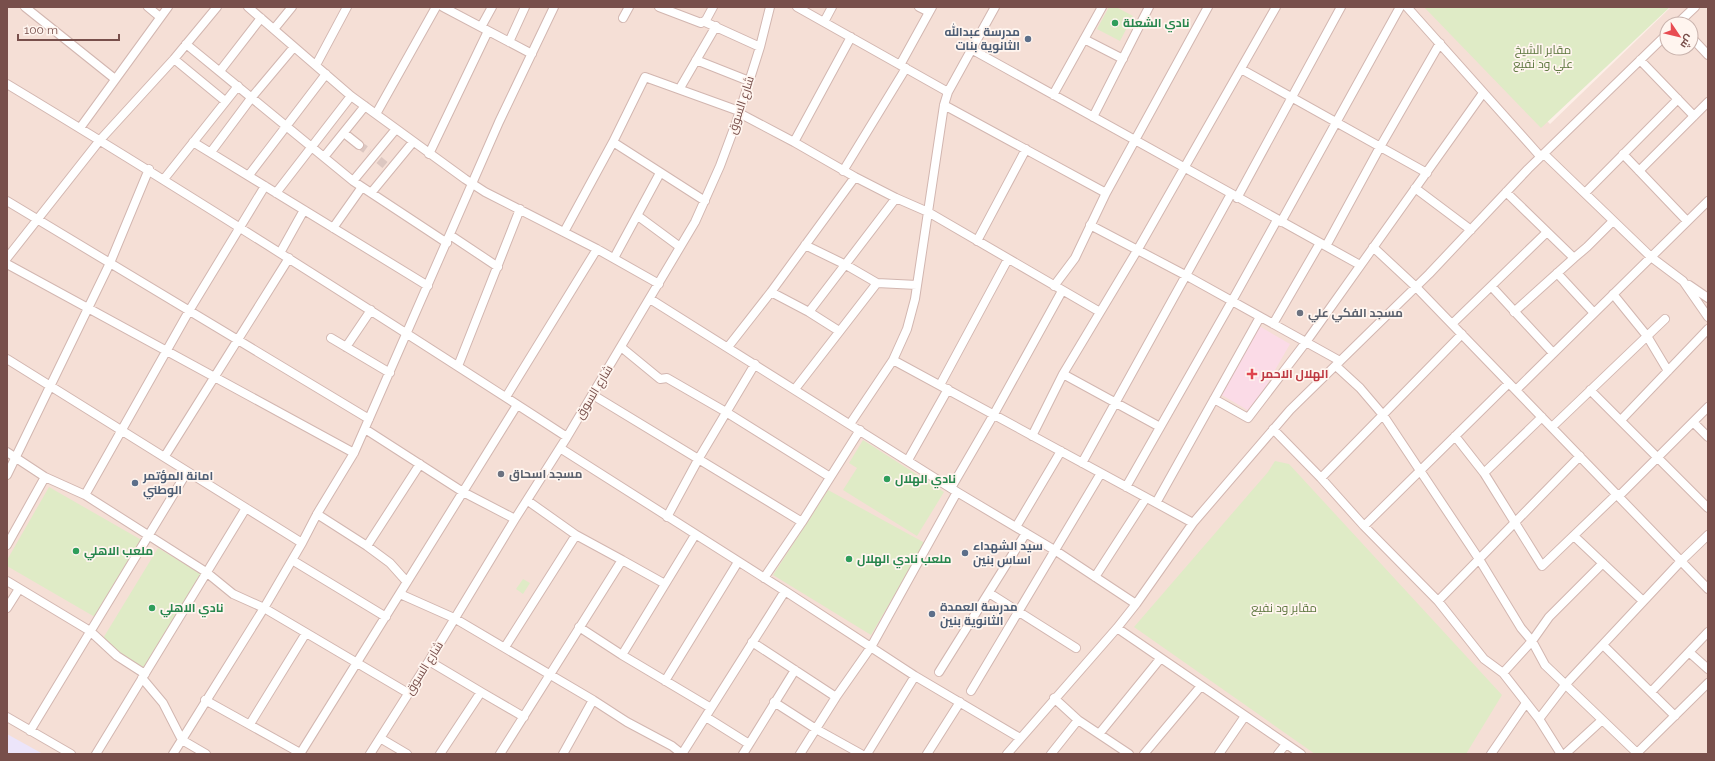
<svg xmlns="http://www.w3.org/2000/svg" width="1715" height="761" font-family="Raleway,Cairo,sans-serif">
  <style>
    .residential { fill: #f5dfd6; fill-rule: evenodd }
    .education { fill: #ece5fa }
    .medical { fill: #fbdbe7 }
    .green { fill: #dfebc6 }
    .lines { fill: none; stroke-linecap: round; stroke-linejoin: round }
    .minor-tunnel { stroke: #dcc7c1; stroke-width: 8; stroke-dasharray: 8 4; stroke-linecap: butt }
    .minor-casing { stroke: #d2b6b0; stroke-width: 10 }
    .minor { stroke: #fff; stroke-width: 8 }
    .leisure-dot { fill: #2e9e5b; stroke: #fff5ef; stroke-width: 1.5 }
    .service-dot { fill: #5c6f8a; stroke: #fff5ef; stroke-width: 1.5 }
    .worship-dot { fill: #6b7280; stroke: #fff5ef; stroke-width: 1.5 }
    .health-dot { fill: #e0444e; stroke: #fff5ef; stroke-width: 1.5 }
    .labels { text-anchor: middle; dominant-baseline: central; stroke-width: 3.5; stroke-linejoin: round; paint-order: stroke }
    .leisure-label { font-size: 12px; font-weight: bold; fill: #27864d; stroke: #fff5ef; text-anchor: start }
    .service-label { font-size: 12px; font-weight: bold; fill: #4e5e75; stroke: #fff5ef; text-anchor: start }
    .park-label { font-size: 12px; fill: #5f7840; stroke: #fff5ef }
    .street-label { font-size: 12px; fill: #784f4b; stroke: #fff5ef }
    .worship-label { font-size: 12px; font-weight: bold; fill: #5b616d; stroke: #fff5ef; text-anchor: start }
    .health-label { font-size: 12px; font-weight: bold; fill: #be3a42; stroke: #fff5ef; text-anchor: start }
  </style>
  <rect width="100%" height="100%" fill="#fdefe8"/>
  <path class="residential" d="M7 7H1431L1550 124 1671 7H1708V754H7ZM1667 24H1691V48H1667Z"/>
  <path class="education" d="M7 734 43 754H7Z"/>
  <path class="medical" d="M1259 326 1290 344 1251 412 1220 394Z"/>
  <path class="green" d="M1109 7H1116L1133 16 1120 41 1097 29Z
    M1424 7H1670L1541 128Z
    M863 440 944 492 917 536 843 490 857 468 849 463Z
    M1275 461 1289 464 1502 695 1466 754H1315L1134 627 1268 472Z
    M49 487 145 542 100 620 7 566V560Z
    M828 490 925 543 871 635 773 575Z
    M158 548 203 575 143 669 102 640Z
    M523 579 530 583 523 594 516 589Z"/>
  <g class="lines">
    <path class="minor-tunnel" d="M359 145 369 152
      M379 160 385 165"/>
    <defs>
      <path id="minor" d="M25 7 115 79
        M148 7 160 17
        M248 7 351 96 465 179 485 192 597 249 659 284
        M443 7 532 54
        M659 7 701 23 706 20 713 7
        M797 7 948 92
        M919 7 929 12
        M1407 7 1540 156
        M623 18 629 7
        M705 22 760 47
        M824 22 832 7
        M1677 24 1695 7
        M481 27 492 7
        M274 29 292 7
        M1691 37 1708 55
        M1084 39 1123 59
        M509 42 525 7
        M186 44 353 181 447 243
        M971 49 1360 265
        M174 59 225 101
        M696 60 749 81
        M1640 60 1694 116
        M316 65 347 7
        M900 65 932 7
        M1241 69 1427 173
        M220 71 261 18
        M7 84C196 198 382 317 567 437
        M680 88 716 26
        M1053 95 1102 7
        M944 105 1106 193
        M739 113 794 142 855 177 896 198 928 212 1100 312
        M376 114 436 7
        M1093 117 1149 7
        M80 128 168 7
        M344 133 359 145
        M193 142 428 286
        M613 142 645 77 739 111
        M794 142 851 37
        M211 152 252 97 294 47
        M429 154 488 31
        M1544 154 1651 257 1683 281 1708 317
        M1623 154 1687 221
        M324 157 365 106
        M843 171 906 68
        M1639 171 1708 102
        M249 175 326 74
        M164 179 238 86
        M353 181 396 129
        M1415 188 1471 230
        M1506 192 1574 258 1587 247 1613 221
        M276 193 351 96
        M371 193 413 142
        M1585 193 1678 99
        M1237 198 1341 7
        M7 201 369 419
        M638 216 680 247
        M1281 222 1400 7
        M1090 225 1187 276 1340 361
        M333 228 362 187
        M564 232 613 142 705 201
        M450 235 498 267
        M977 241 1026 149
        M805 245 846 265 877 283 917 285
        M1326 246 1380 147 1440 43
        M1373 247 1416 287 1708 589
        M280 253 304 210
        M7 258 100 140 174 59 217 7
        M614 258 660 173
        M7 264 354 453
        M1557 273 1594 313
        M1689 285 1708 298
        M1054 286 1075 258 1106 193 1208 7
        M1492 287 1553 353
        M771 292 809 312 839 331
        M1613 294 1647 336 1668 371
        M650 299 957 492 1056 551 1136 604
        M809 312 896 198
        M1514 312 1574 258
        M1273 324 1320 243
        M1452 324 1546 233
        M331 338 390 373
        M346 347 371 310
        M621 347 660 379 667 378 726 412 830 477
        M728 347 771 292 855 177
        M7 359C105 421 204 481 302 543
        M893 360 1193 523
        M458 366 520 209
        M1336 366 1360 388 1383 415 1479 559 1521 628 1532 641 1503 673
        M1063 374 1160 427
        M940 385 1008 259
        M795 389 877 283
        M1516 390 1708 201
        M1590 390 1708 508
        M593 395 802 522
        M506 397 597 249
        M1214 399 1248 418 1306 342 1483 93
        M1621 420 1708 329
        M1693 422 1708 437
        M850 424 893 360 907 329 915 299 944 105 948 92 995 7
        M1552 427 1665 319
        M365 429 463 492 515 519
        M1273 429 1321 478 1364 526 1438 601 1484 659 1503 673 1539 719 1561 754
        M1032 436 1063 374 1138 249 1276 7
        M1455 436 1484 473 1542 566 1617 494
        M560 448 785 591 915 676 1020 738
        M7 452 45 477 85 495 206 572 233 594 264 608 408 693
        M165 456 289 258
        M908 460 948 389
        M1082 463 1231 194
        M1484 473 1542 417
        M7 475 110 263 149 169
        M1321 478 1462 334
        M1126 487 1232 301 1277 220
        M951 488 994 414 1062 291
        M85 495 189 311 265 186
        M1619 496 1708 407
        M1156 503 1260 317
        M317 514 367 546 390 563 407 582
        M667 517 699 458 755 364
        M1364 526 1509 383
        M1016 527 1061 451
        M1574 536 1643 601
        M7 545 45 477
        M367 546 420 464
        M292 560 386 617
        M622 560 665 584
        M1603 563 1549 617 1532 641 1545 665 1638 754
        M1095 577 1146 498
        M764 578 802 522 860 430
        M7 581 90 631 117 656 145 674
        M989 593 1076 648
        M400 594 454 618 593 700 563 754
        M1438 601 1580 456
        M7 608 19 589
        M579 627 622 655 711 708
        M1117 628 1301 754
        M752 642 836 697
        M1603 645 1675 716
        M505 647 576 535
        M1689 652 1708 669
        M622 655 695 535
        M429 661 481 692 440 754
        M939 672 1026 533
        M142 678 163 703 182 740 206 754
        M665 681 738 562
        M971 691 1101 473
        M481 692 524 717
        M1651 692 1708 632
        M1054 698 1078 720 1129 754
        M205 700 302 754
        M593 700 627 722 672 746 682 754
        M774 702 816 729 861 754
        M7 717 71 754
        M706 717 749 744
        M1539 719 1565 685 1681 561 1708 535
        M250 724 306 633
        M30 731 187 472
        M1099 734 1160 659
        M380 738 407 754
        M96 754 246 508
        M173 754 264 608 302 543 317 514 354 453 499 122 554 7
        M300 754 517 405
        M370 754 429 661 515 519 567 437 695 222 720 166 736 123 760 47 770 7
        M500 754 622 560 576 535 528 501
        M682 754 785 591
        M743 754 795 670
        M800 754 836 697 871 647 957 492
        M867 754 915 676
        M927 754 960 702
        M1007 754 1117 628 1136 604 1193 523 1290 410 1429 274 1528 169 1667 34
        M1051 754 1078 720
        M1144 754 1201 686
        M1219 754 1245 716
        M1278 754 1286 744
        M1491 754 1526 703
        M1565 754 1601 721
        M1636 754 1708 683"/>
    </defs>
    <use href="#minor" class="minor-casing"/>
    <use href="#minor" class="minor"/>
  </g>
  <g class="leisure-dot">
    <circle cx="1115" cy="23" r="4"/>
    <circle cx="887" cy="479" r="4"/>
    <circle cx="76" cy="551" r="4"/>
    <circle cx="849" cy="559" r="4"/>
    <circle cx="152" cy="608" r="4"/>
  </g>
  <g class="service-dot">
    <circle cx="1028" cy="39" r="4"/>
    <circle cx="135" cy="483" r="4"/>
    <circle cx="965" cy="553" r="4"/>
    <circle cx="932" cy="614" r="4"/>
  </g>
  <g class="worship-dot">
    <circle cx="1300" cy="313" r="4"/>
    <circle cx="501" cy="474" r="4"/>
  </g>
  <path class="health-dot" d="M1250 368h4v4h4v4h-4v4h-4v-4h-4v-4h4z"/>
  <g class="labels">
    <g class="leisure-label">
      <text x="1123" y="23">نادي الشعلة</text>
      <text x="895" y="479">نادي الهلال</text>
      <text x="84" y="551">ملعب الاهلي</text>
      <text x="857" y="559">ملعب نادي الهلال</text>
      <text x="160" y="608">نادي الاهلي</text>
    </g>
    <g class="service-label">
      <text x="1020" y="32" text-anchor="end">مدرسة عبدالله<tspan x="1020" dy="14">الثانوية بنات</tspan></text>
      <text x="143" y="476">امانة المؤتمر<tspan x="143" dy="14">الوطني</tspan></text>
      <text x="973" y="546">سيد الشهداء<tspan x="973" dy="14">اساس بنين</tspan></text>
      <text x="940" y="607">مدرسة العمدة<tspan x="940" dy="14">الثانوية بنين</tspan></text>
    </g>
    <g class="park-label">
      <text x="1543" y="50">مقابر الشيخ<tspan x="1543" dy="14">علي ود نفيع</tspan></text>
      <text x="1284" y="608">مقابر ود نفيع</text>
    </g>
    <g class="street-label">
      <text transform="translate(741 105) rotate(-72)">شارع السوق</text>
      <text transform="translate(594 392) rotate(-59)">شارع السوق</text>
      <text transform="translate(424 668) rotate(-58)">شارع السوق</text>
    </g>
    <g class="worship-label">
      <text x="1308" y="313">مسجد الفكي علي</text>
      <text x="509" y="474">مسجد اسحاق</text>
    </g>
    <g class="health-label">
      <text x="1261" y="374">الهلال الاحمر</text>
    </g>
  </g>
  <rect width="1715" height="761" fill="none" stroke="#784f4b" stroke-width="16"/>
  <g transform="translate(1679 36) rotate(125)"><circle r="19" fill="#fff5ef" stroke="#c9b3ad"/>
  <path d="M0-3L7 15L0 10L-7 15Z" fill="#e84c52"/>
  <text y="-6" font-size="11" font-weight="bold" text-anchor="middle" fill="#784f4b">ش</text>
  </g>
  <path d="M18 34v6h101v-6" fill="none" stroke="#784f4b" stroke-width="2"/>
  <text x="24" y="34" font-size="12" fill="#784f4b" stroke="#fff5ef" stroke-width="3" paint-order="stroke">100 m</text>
</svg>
